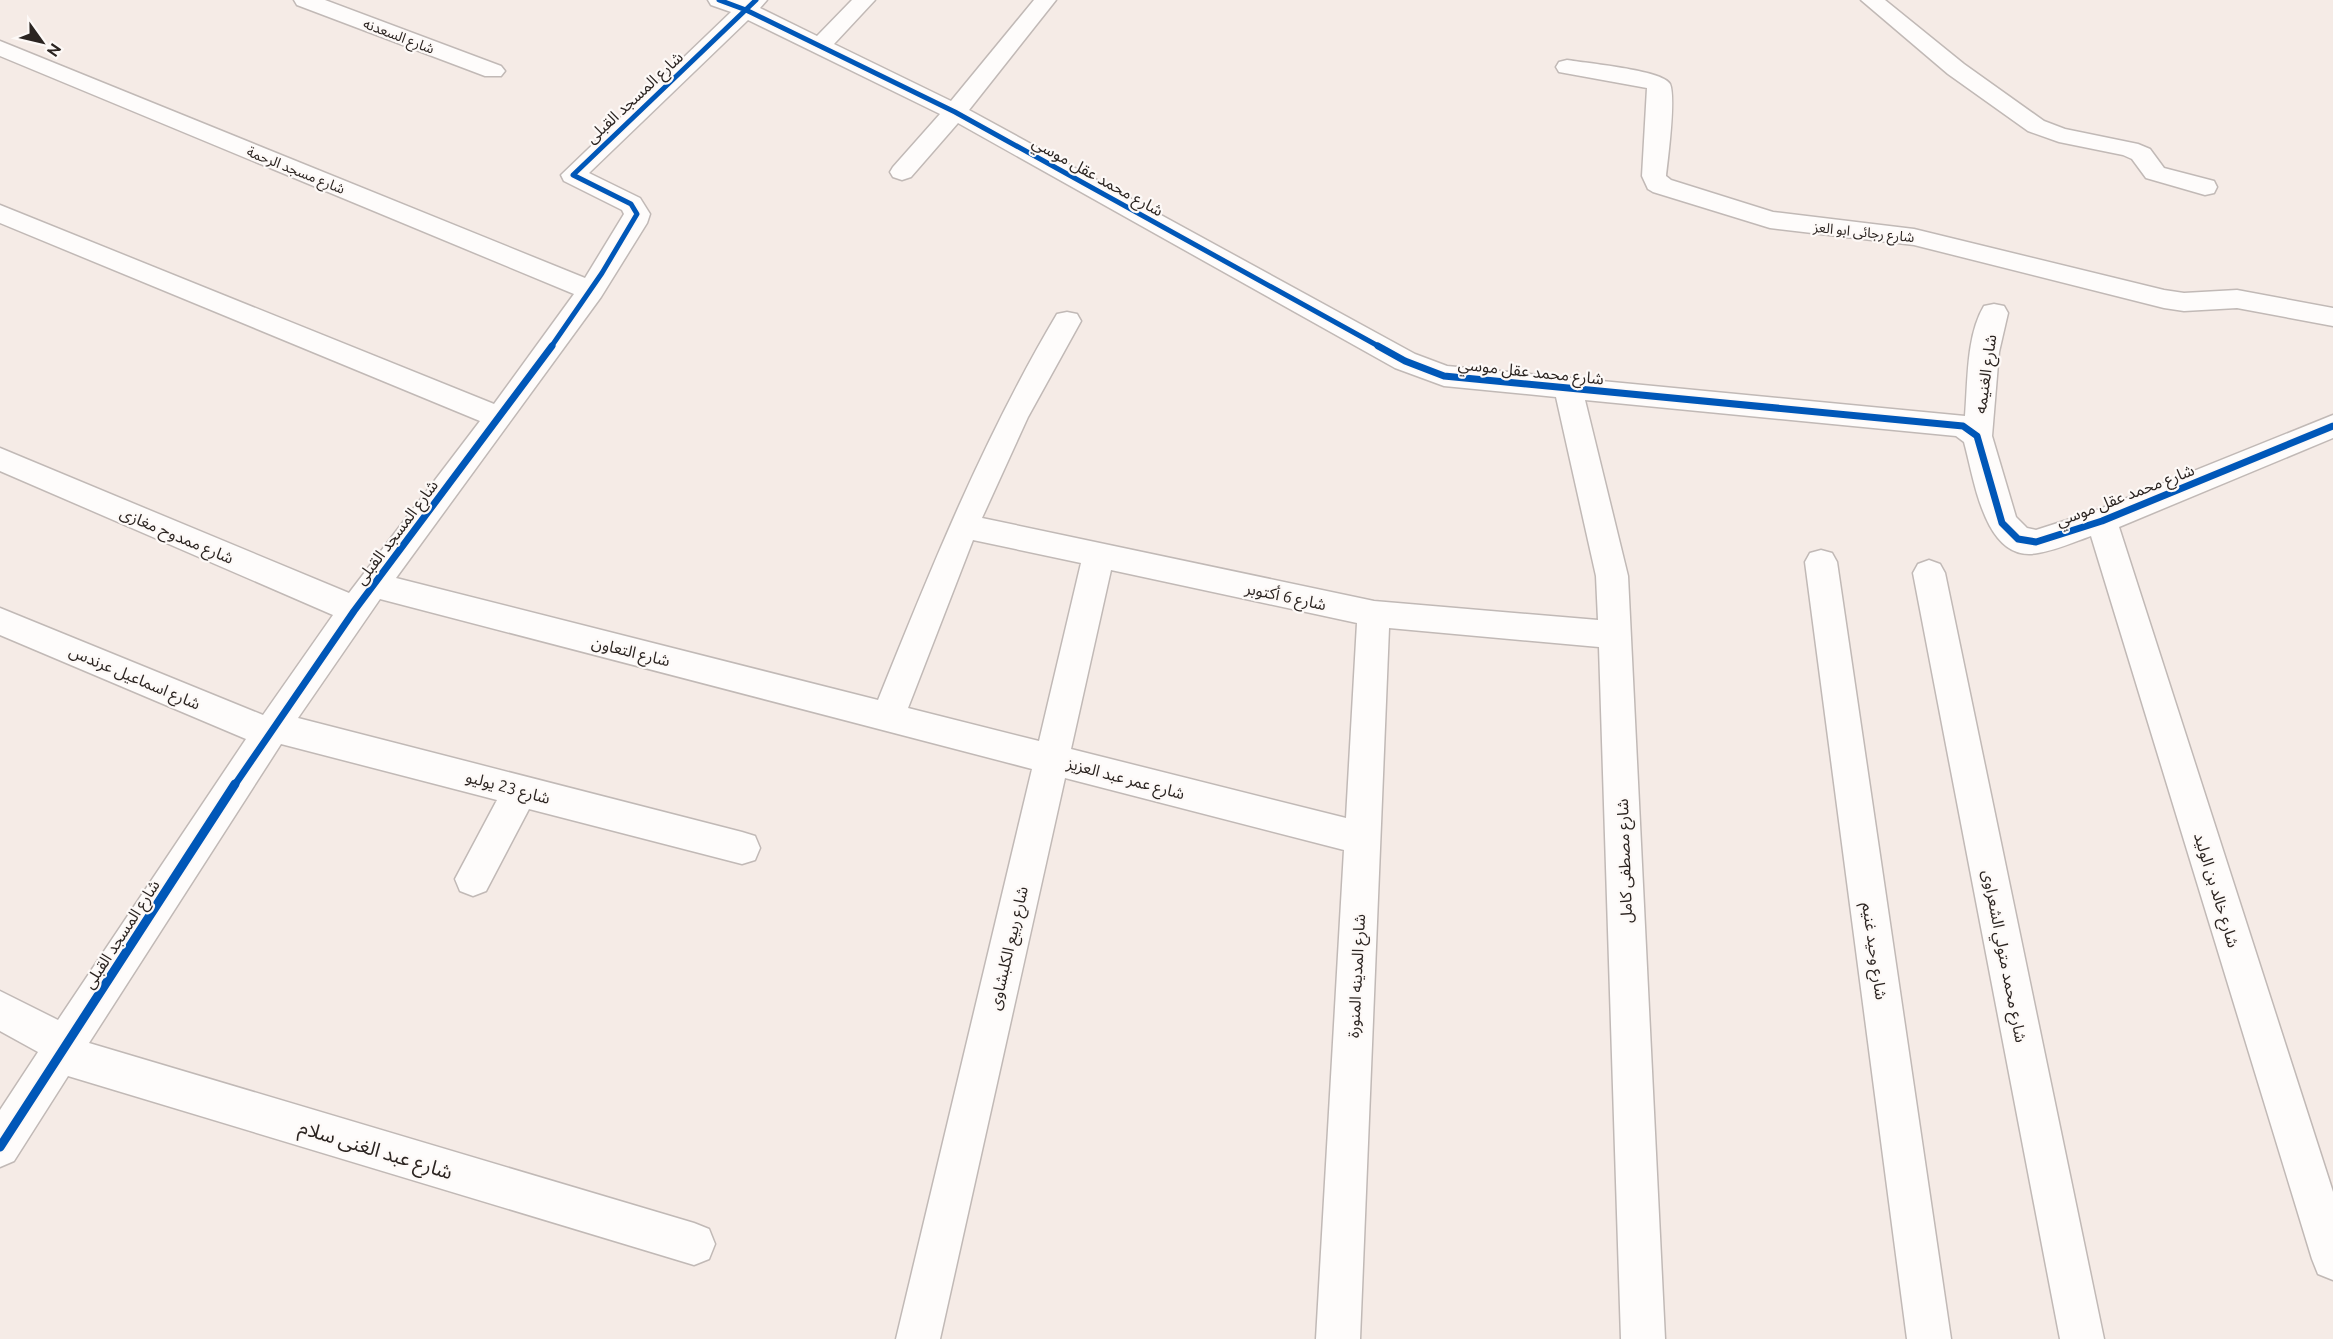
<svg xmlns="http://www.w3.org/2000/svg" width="2333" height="1339" font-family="Ubuntu,'Noto Sans Arabic',sans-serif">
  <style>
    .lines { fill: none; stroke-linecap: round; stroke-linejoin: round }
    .street-casing { stroke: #c1b9b6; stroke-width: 3 }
    .street { fill: #fefcfb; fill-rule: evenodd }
    .cycleway-far2-casing { stroke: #fdf9f7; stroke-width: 8 }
    .cycleway-far1-casing { stroke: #fdf9f7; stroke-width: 10 }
    .cycleway-casing { stroke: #fdf9f7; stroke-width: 13 }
    .cycleway-far2 { stroke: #0057b8; stroke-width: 5 }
    .cycleway-far1 { stroke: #0057b8; stroke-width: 7 }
    .cycleway { stroke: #0057b8; stroke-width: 9 }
    .labels { text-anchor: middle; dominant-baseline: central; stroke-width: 4.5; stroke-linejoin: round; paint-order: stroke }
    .far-street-label { font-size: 14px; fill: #2b2421; stroke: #fdf9f7 }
    .street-label { font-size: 16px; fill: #2b2421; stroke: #fdf9f7 }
    .near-street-label { font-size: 20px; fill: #2b2421; stroke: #fdf9f7 }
  </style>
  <rect width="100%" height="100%" fill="#f5ebe6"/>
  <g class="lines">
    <defs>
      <path id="street" d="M294 0H325L501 66 505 71 501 76H485L297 5Z
        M708 0H767L760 8 817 36 852 0H875L834 44 951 101 1034 0H1056L969 110 1415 354 1447 366 1965 416C1968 382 1966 336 1984 306L1994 304 2004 306 2008 313 1999 352 1992 436 2016 517 2027 528 2036 530 2092 512 2333 415V438L2119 527 2333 1192V1280L2318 1274 2312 1259 2091 536C2074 542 2056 550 2038 553 1984 564 1974 477 1964 442L1956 436 1585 400 1628 576 1665 1339H1621L1599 647 1389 628 1360 1339H1316L1344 850 1065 778 940 1339H896L1032 769 380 599 298 718 742 832 755 836 760 848 755 860 742 864 529 809 486 891 473 896 460 891 455 879 497 800 281 744 89 1043 694 1223 709 1229 715 1244 709 1259 694 1265 68 1076 14 1161 0 1167V1110L38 1052 0 1031V991L58 1020 246 739 0 635V608L263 715 333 615 0 471V448L349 593 480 421 0 223V205L494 404 574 294 0 56V41L585 278 624 214 622 210 564 181 561 175 731 12 711 5ZM748 20 940 114 893 167 890 172 893 177 902 180 911 177 958 123 1395 368 1444 386 1556 397 1596 576 1598 620 1374 601 982 518 1028 417 1081 321 1077 314 1067 312 1057 314C984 437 931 568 878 700L396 578 601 297 647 223 650 214 640 198 589 173ZM973 540 1081 563 1039 741 908 708ZM1111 570 1357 623 1346 818 1071 749Z
        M1861 0H1885L1964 64 2044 121 2065 129 2138 144 2150 149 2164 168 2214 181 2217 187 2214 193 2205 195 2146 178 2132 159 2123 155 2059 142 2028 131 1948 74Z
        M1567 60C1584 63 1663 70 1670 84 1676 98 1668 158 1666 176L1671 180 1773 212 1914 229 2164 290 2184 293 2237 290 2333 308V326L2237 308 2184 311 2164 308 1914 245 1770 228 1653 192 1648 189 1642 176 1647 88 1559 72 1556 67 1559 62Z
        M1821 550 1832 553 1837 562 1951 1339H1907L1805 562 1810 553Z
        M1929 560 1940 564 1945 573 2104 1339H2060L1913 573 1918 564Z"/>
    </defs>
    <use href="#street" class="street-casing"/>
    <use href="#street" class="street"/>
    <defs>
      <path id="cycleway-far2" d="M719 0 746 10 955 112 1380 347
        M551 347 602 273 637 214 631 204 573 175 756 0"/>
      <path id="cycleway-far1" d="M1378 346 1405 361 1444 376 1963 426 1977 436 2002 523 2018 539 2036 542 2102 521 2333 426
        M234 786 354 611 552 346"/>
      <path id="cycleway" d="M0 1147 235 784"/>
    </defs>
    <use href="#cycleway-far2" class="cycleway-far2-casing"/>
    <use href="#cycleway-far1" class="cycleway-far1-casing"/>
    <use href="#cycleway" class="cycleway-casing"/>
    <use href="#cycleway-far2" class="cycleway-far2"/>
    <use href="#cycleway-far1" class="cycleway-far1"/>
    <use href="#cycleway" class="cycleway"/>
  </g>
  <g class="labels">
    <g class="far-street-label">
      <text transform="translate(399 36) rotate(21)">شارع السعدنه</text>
      <text transform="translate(296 170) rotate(22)">شارع مسجد الرحمة</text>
      <text transform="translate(1864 232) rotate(6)">شارع رجائى ابو العز</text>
    </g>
    <g class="street-label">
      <text transform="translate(634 97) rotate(-43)">شارع المسجد القبلى</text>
      <text transform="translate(1098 176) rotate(29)">شارع محمد عقل موسي</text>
      <text transform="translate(1531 371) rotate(6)">شارع محمد عقل موسي</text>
      <text transform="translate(1985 374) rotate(-82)">شارع الغنيمه</text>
      <text transform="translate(2125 495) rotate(-21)">شارع محمد عقل موسي</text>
      <text transform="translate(396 532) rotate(-53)">شارع المسجد القبلى</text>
      <text transform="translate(177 535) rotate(23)">شارع ممدوح مغازى</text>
      <text transform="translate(1286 596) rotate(12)">شارع 6 أكتوبر</text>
      <text transform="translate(631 651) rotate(14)">شارع التعاون</text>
      <text transform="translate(135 677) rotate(23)">شارع اسماعيل عرندس</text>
      <text transform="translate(1126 778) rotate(15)">شارع عمر عبد العزيز</text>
      <text transform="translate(508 787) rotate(15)">شارع 23 يوليو</text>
      <text transform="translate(1624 861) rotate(-92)">شارع مصطفى كامل</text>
      <text transform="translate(2217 890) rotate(73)">شارع خالد بن الوليد</text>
      <text transform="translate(121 934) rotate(-57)">شارع المسجد القبلى</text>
      <text transform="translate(1008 948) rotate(-77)">شارع ربيع الكلبشاوى</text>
      <text transform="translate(1875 951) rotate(82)">شارع وحيد غنيم</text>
      <text transform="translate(2005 956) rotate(79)">شارع محمد متولي الشعراوى</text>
      <text transform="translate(1356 976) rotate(-87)">شارع المدينه المنورة</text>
    </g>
    <g class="near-street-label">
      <text transform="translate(376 1149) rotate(17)">شارع عبد الغنى سلام</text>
    </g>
  </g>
  <g transform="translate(42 42) rotate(124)" stroke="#fdf9f7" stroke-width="4.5" paint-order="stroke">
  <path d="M0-4.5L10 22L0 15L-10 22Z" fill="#2b2421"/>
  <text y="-9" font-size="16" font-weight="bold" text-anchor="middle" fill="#2b2421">N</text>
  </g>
</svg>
